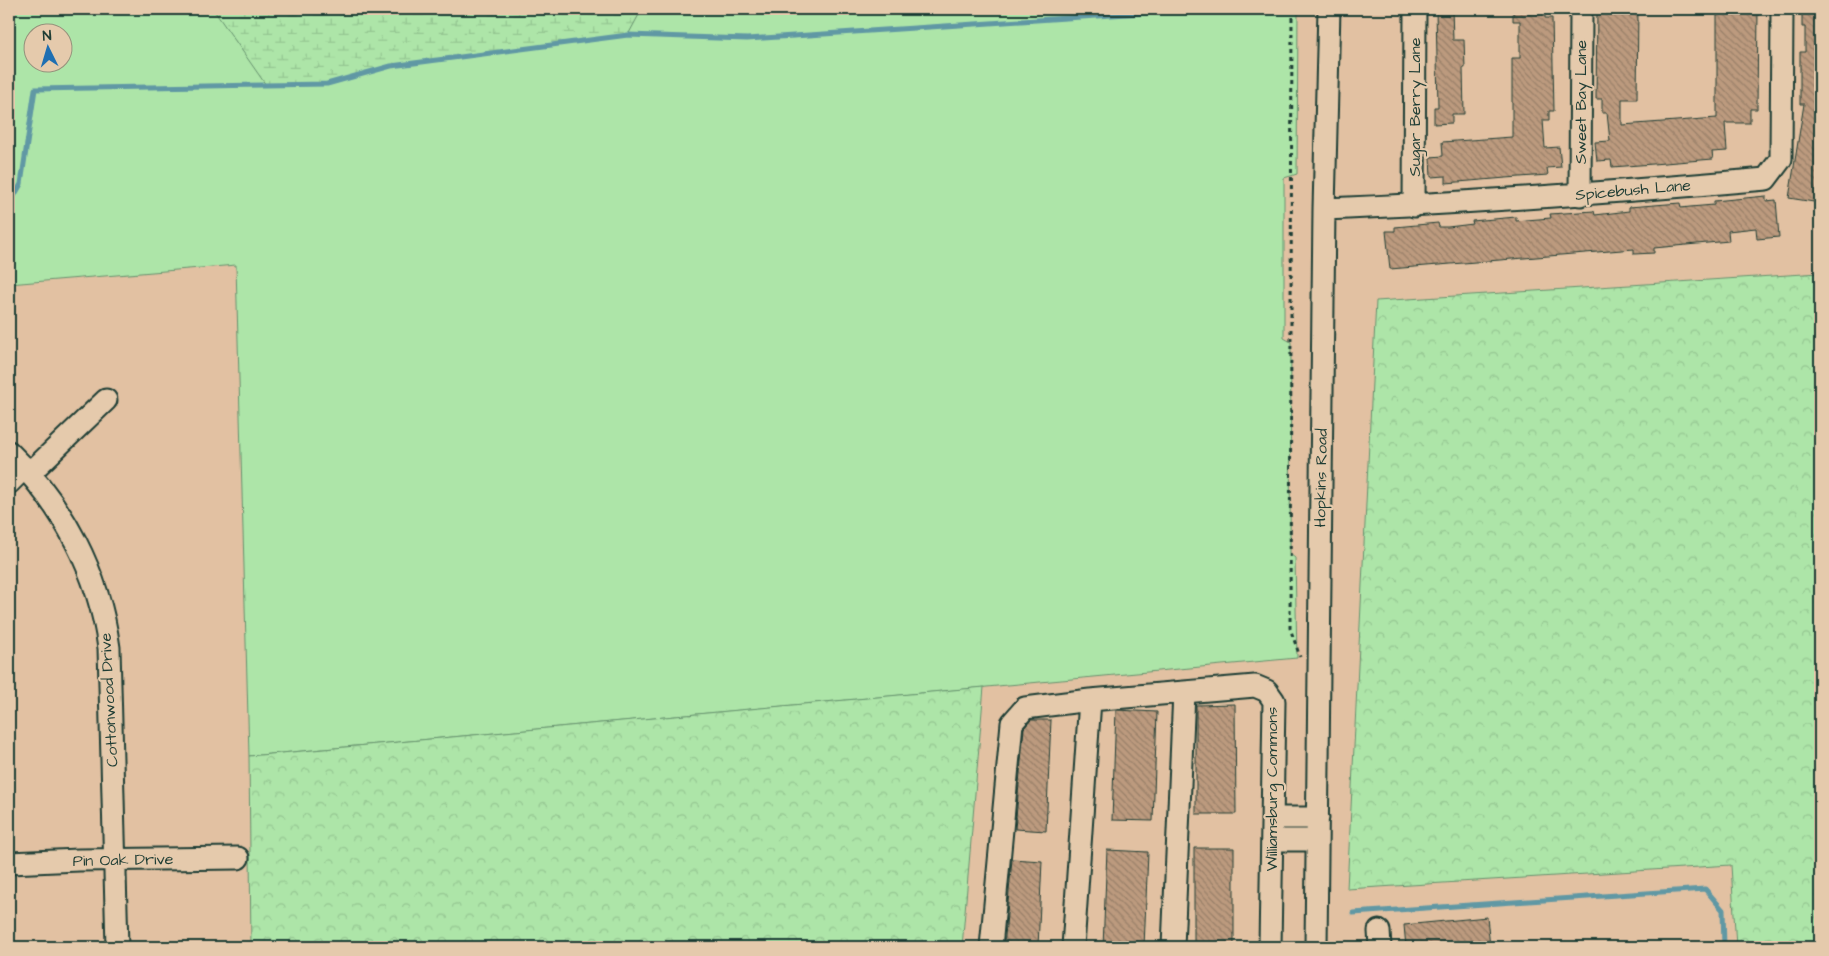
<svg xmlns="http://www.w3.org/2000/svg" width="1829" height="956" font-family="'Architects Daughter',sans-serif">
  <style>
    .green { fill: #ade5a8; stroke: #66916e; fill-rule: evenodd }
    .forest { fill: url(#forest-crowns); stroke: #66916e }
    .wetland { fill: url(#wetland-marsh); stroke: #66916e }
    .lines { fill: none; stroke-linecap: round; stroke-linejoin: round }
    .stream { stroke: #6098a4; stroke-width: 5 }
    .building { fill: url(#building-back-hatch); stroke: #1f3d34 }
    .minor-casing { stroke: #1f3d34; stroke-width: 25 }
    .path { stroke: #1f3d34; stroke-width: 3; stroke-dasharray: 4 4; stroke-linecap: butt }
    .minor { stroke: #e5caac; stroke-width: 21 }
    .labels { text-anchor: middle; dominant-baseline: central; stroke-width: 4.5; stroke-linejoin: round; paint-order: stroke }
    .street-label { font-size: 16px; fill: #1f3d34; stroke: #e5caac }
  </style>
  <defs>
    <pattern id="forest-crowns" width="20" height="18" patternUnits="userSpaceOnUse" patternTransform="scale(1.25)"><rect width="20" height="18" fill="#ade5a8"/><path d="M2 6a3 3 0 1 1 6 0M12 15a3 3 0 1 1 6 0" fill="none" stroke="#94c591"/></pattern>
    <pattern id="wetland-marsh" width="20" height="14" patternUnits="userSpaceOnUse" patternTransform="scale(1.25)"><rect width="20" height="14" fill="#ade5a8"/><path d="M1 5h8M5 5V1M11 12h8M15 12V8" fill="none" stroke="#94c591"/></pattern>
    <pattern id="building-back-hatch" width="6" height="6" patternUnits="userSpaceOnUse" patternTransform="scale(1.25)"><rect width="6" height="6" fill="#bc9a7e"/><path d="M-1 5l2 2M0 0l6 6M5-1l2 2" fill="none" stroke="#987f68"/></pattern>
  </defs>
  <rect width="100%" height="100%" fill="#e2c1a2"/>
  <filter id="ink" filterUnits="userSpaceOnUse"><feTurbulence type="fractalNoise" baseFrequency=".02" numOctaves="2"/><feDisplacementMap in="SourceGraphic" scale="10" xChannelSelector="R" yChannelSelector="G"/><feConvolveMatrix kernelMatrix="1 2 1 2 8 2 1 2 1" color-interpolation-filters="sRGB"/></filter>
  <g filter="url(#ink)">
    <path class="green" d="M9 9H1298L1297 174 1284 178V338L1291 342 1290 554 1295 558 1297 658 249 756 236 265 9 284ZM32 32H62V62H32Z"/>
    <path class="forest" d="M1820 273V947H1736L1731 865 1347 889 1376 301Z
      M984 687 962 947H251L249 756Z"/>
    <path class="wetland" d="M213 9H642L628 35 392 66 327 84 266 85Z"/>
    <g class="lines">
      <path class="stream" d="M9 205 21 184 35 89 327 84 391 66 628 35 747 39 1202 9
        M1353 913 1705 889 1723 910 1724 947"/>
    </g>
    <path class="building" d="M1436 9H1452L1453 40H1464L1465 68H1463L1464 114H1452V123L1434 124V107H1438Z
      M1513 9H1545V18H1552L1554 111H1549V120H1543L1545 148 1559 147 1561 167 1547 168 1548 175 1506 178 1446 183V176L1431 177 1430 157 1443 156 1442 142 1512 137V58H1520V21H1513Z
      M1597 9H1638L1637 99H1622V125L1717 118V9H1758L1757 109H1750V123H1725L1727 151 1712 152 1713 159 1653 164 1612 167 1611 160 1597 161 1595 142 1610 141 1607 113H1602V99H1596Z
      M1802 9H1820V203L1789 198 1804 104H1800V52H1805V27H1802Z
      M1766 196V201L1776 200 1779 237 1757 239 1756 228 1728 231 1729 241 1654 248V253L1634 254V249L1390 269 1386 231H1395V227L1438 223 1439 227H1448L1473 224 1472 221 1516 217V221L1526 220 1551 218 1550 214 1594 211 1595 215 1629 211V207L1680 203 1681 208 1690 207 1714 205V201Z
      M1235 704 1236 814H1196V705Z
      M1116 710 1157 712 1153 821 1112 820Z
      M1031 720H1051L1046 831 1015 829 1024 728Z
      M1194 848H1234V947H1194Z
      M1107 850 1148 852 1144 947H1103Z
      M1012 859 1042 861 1038 947H1004Z
      M1487 917 1490 947H1406L1404 925Z"/>
    <g class="lines">
      <defs>
        <path id="minor" d="M1580 195 1581 9
          M1414 206 1415 9
          M1324 209C1472 203 1619 192 1766 179L1781 159 1782 9
          M9 452C63 504 99 573 109 648L117 947
          M30 473 106 400
          M9 483 25 467
          M1273 818H1318
          M1273 840H1317
          M9 863 79 860 238 858
          M1379 931 1380 947
          M991 947 1012 723 1025 708 1090 700 1255 686 1267 691 1274 701 1270 947
          M1073 947 1090 700
          M1173 947 1184 692
          M1316 947 1324 209 1329 9"/>
      </defs>
      <use href="#minor" class="minor-casing"/>
      <path class="path" d="M1292 9 1290 628 1300 657"/>
      <use href="#minor" class="minor"/>
    </g>
  </g>
  <g class="labels">
    <g class="street-label">
      <text transform="translate(1581 102) rotate(-90)">Sweet Bay Lane</text>
      <text transform="translate(1415 107) rotate(-90)">Sugar Berry Lane</text>
      <text transform="translate(1633 190) rotate(-5)">Spicebush Lane</text>
      <text transform="translate(1321 478) rotate(-89)">Hopkins Road</text>
      <text transform="translate(109 700) rotate(-93)">Cottonwood Drive</text>
      <text transform="translate(1272 789) rotate(-90)">Williamsburg Commons</text>
      <text transform="translate(123 860) rotate(-1)">Pin Oak Drive</text>
    </g>
  </g>
  <rect width="1829" height="956" fill="none" stroke="#e5caac" stroke-width="30"/>
  <rect x="15" y="15" width="1799" height="926" fill="none" stroke="#1f3d34" stroke-width="2" filter="url(#ink)"/>
  <g transform="translate(48 48) rotate(355)"><circle r="24" fill="#e5caac" stroke="#96927c"/>
  <path d="M0-4L9 19L0 12L-9 19Z" fill="#1f6fb2"/>
  <text y="-8" font-size="14" font-weight="bold" text-anchor="middle" fill="#1f3d34">N</text>
  </g>
</svg>
